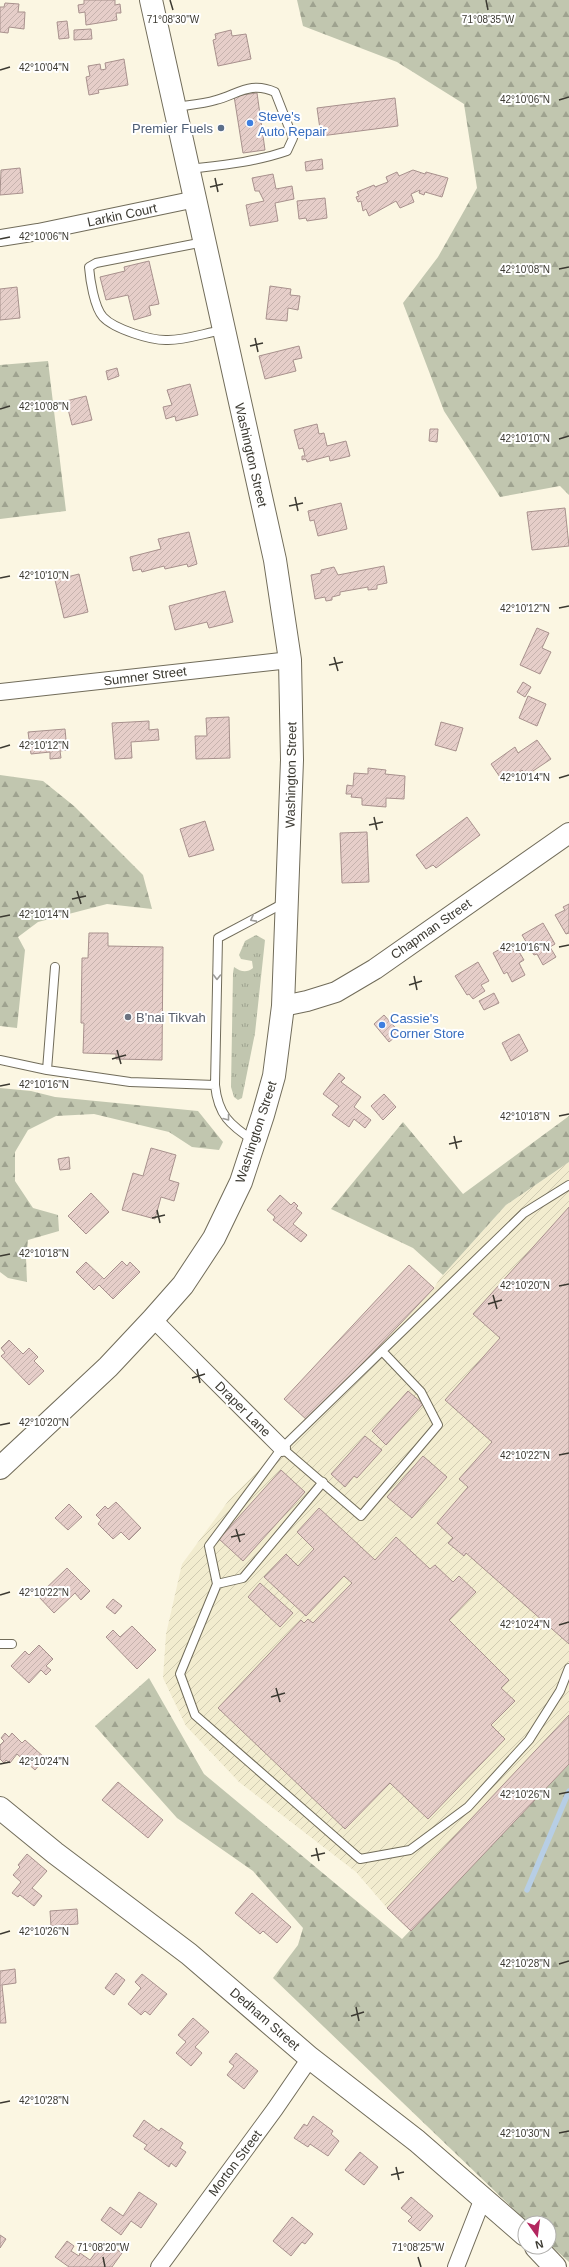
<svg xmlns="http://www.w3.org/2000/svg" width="569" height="2267" font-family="Arial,sans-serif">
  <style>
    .industrial { fill: url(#industrial-furrows) }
    .grass { fill: url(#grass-tufts) }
    .forest { fill: url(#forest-firs) }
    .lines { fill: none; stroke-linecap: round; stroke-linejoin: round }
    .stream { stroke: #b7cee5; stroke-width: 5.5 }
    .building { fill: url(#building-hatch); stroke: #a8918d }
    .service-casing { stroke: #716c5a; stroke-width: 10 }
    .minor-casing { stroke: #716c5a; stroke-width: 18 }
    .tertiary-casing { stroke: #716c5a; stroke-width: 22 }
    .secondary-casing { stroke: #716c5a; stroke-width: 24 }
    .service { stroke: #fff; stroke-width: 8 }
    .minor { stroke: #fff; stroke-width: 16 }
    .tertiary { stroke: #fff; stroke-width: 20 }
    .secondary { stroke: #fff; stroke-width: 22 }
    .oneway { stroke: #9d9c98 }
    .ticks { fill: none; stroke: #3b3931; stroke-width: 1.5 }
    .shop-dot { fill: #3f7fe0; stroke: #fff; stroke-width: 1.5 }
    .service-dot { fill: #5c6f8a; stroke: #fff; stroke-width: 1.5 }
    .worship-dot { fill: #6b7280; stroke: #fff; stroke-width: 1.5 }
    .labels { text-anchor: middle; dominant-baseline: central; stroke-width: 4; stroke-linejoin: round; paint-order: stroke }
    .shop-label { font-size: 13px; fill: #366cbe; stroke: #fff; text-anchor: start }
    .service-label { font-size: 13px; fill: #4e5e75; stroke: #fff; text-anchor: end }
    .street-label { font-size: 13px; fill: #3b3931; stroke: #fff }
    .worship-label { font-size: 13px; fill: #5b616d; stroke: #fff; text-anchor: start }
    .ticks-label { font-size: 10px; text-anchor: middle; fill: #3b3931; stroke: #fff; stroke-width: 4; stroke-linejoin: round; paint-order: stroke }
  </style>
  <defs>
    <pattern id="industrial-furrows" width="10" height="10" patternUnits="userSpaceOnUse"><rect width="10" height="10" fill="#f2eccf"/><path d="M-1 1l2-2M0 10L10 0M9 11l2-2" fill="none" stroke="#d0cbb2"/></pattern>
    <pattern id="grass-tufts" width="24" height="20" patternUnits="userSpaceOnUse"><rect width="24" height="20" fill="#c1c6af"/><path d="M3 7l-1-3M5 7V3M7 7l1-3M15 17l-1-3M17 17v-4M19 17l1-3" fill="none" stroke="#9ea28f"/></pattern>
    <pattern id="forest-firs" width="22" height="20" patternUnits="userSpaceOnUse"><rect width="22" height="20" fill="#c1c6af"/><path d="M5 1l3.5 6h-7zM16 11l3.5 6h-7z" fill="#9ea28f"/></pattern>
    <pattern id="building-hatch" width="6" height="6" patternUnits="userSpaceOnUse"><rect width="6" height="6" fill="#e6cec9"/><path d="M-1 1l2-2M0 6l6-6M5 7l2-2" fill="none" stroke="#c6b2ad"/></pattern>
  </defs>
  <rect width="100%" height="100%" fill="#fbf6e2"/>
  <path class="industrial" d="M569 1162V1764L411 1931 387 1908 356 1872 239 1782 186 1726 163 1678 166 1634 182 1564 229 1500 308 1421 434 1288 440 1278 506 1205Z"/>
  <path class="grass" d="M256 935 265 940 255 1033 242 1098 238 1100 234 1097 231 1087 233 973 234 967C241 972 247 973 253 968L252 961 241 959 239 955 245 941Z"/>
  <path class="forest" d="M297 0H569V495L560 486 500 497 444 411 403 303 438 257 477 188 464 104 397 62 303 26Z
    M48 361 66 511 0 519V365Z
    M0 775 43 781 74 806 143 875 152 909 107 904 38 922 18 937 25 950 17 1028 0 1026Z
    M0 1088 31 1091 55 1097 198 1111 223 1142 219 1150 192 1147 169 1132 94 1114 56 1116 28 1130 15 1152V1181L33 1208 58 1215 59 1231 28 1240 26 1258 27 1282 8 1278 0 1272Z
    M569 1116V1162L506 1205 443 1275 413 1248 331 1209 403 1122 463 1194Z
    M149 1678 204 1774 402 1939 569 1764V2262L549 2244V2223H528L273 1978 298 1945 303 1928 253 1871 177 1818 95 1726Z"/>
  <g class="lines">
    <path class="stream" d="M527 1890 569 1791"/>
  </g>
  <path class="building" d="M84 0H115V5L120 4 121 13H116L117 20 86 25 85 12 79 13 78 5 84 4Z
    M5 3 19 4 18 12H25L24 29 9 27 8 33 0 32V7H4Z
    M67 21 69 38 59 39 57 22Z
    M91 29 92 39 74 40V30Z
    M231 30 232 36 246 34 251 59 218 66 213 40 216 39 215 34Z
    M124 59 128 85 98 90 99 93 89 95 86 77 90 76 88 66 100 64 101 70 106 69 105 63Z
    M257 93 265 150 243 153 234 96Z
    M395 98 398 126 321 136 317 108Z
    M322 159 323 169 306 171 305 162Z
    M20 168 23 193 0 195 1 170Z
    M413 170 425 174 426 172 448 178 442 197 425 192 424 195 419 193 420 190 411 194 414 202 400 208 396 201 369 216 366 209 363 211 361 201 358 202 356 197 359 196 357 192 374 185 375 187 388 182 386 177 397 172 399 176Z
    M273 174 276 189 292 186 294 199 275 203 278 221 250 226 246 205 264 201 259 191H255L252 178Z
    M325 198 327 218 307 221 306 218 299 219 297 201Z
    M149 261 159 304 149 306 151 315 134 320 128 295 106 300 100 277 125 271 124 267Z
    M270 286 291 289 290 295 300 296 298 310 288 308 287 321 266 319Z
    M17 287 20 318 0 320V289Z
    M299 346 302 358 293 360 296 371 265 379 259 356Z
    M117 368 119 376 108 380 106 371Z
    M190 384 198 415 176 421 175 416 166 419 163 407 172 405 167 390Z
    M86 396 92 420 72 425 66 401Z
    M317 424 319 434 324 433 327 446 346 441 350 456 330 461 329 456 307 462 306 459 302 460V456H305L303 448 299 449 294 430Z
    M430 429H438L437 442 429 441Z
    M341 503 347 529 318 536 314 520 310 521 308 511Z
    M565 508 569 546 532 550 527 512Z
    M189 532 197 564 188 567 187 564 165 569 164 566 142 572 141 569 133 571 130 557 161 549 158 539Z
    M384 566 387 583 377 585V589L368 590V587L340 592V595L332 597V600L326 601 325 597 315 599 311 575 321 573V570L334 567 338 575Z
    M79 574 88 612 64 618 55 580Z
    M225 591 233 622 209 628 207 622 175 630 169 606Z
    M537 628 549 633 542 648 551 652 540 674 520 665Z
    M523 682 531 687 525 697 517 692Z
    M528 696 546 704 537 726 519 718Z
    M229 717 230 758 196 759 195 736H207L206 718Z
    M149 721V730L158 729 159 740 131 742 132 758 115 759 112 723Z
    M441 722 463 728 456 751 435 745Z
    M65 729 67 750 60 751 61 758 50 759V752L31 754 28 732Z
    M537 740 551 759 527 775 522 770 504 783 491 764 515 747 518 753Z
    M368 768 386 770 385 774 405 776 404 799 386 798V807L362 805V798L351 797 352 794H346L347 785 353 786 354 773 368 774Z
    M467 817 480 835 436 868 433 865 426 869 416 855Z
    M205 821 214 850 189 857 180 829Z
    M367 832 369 882 342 883 340 833Z
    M569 904V933L566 934 555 915 565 910 563 907Z
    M543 923 555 944 550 947 556 957 543 965 537 954 534 955 522 935Z
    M89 933H108V946L163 947 162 1060 116 1059V1054L83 1053 84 1023H81L82 958H88Z
    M509 944 514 952 518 950 524 960 519 963 525 975 512 982 507 972 504 974 493 953Z
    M478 962 489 981 481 985 485 991 473 999 469 994 467 995 455 976Z
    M494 993 499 1003 484 1010 479 1001Z
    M384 1015 400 1033 389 1042 374 1024Z
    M519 1034 528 1051 511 1061 502 1043Z
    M339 1073 345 1078 341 1082 361 1097 354 1107 371 1120 365 1128 354 1119 349 1127 332 1115 339 1106 323 1094Z
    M384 1094 396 1107 383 1120 371 1106Z
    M151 1148 176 1155 169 1180 179 1183 174 1201 161 1197 155 1219 122 1210 133 1173 143 1176Z
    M69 1157 70 1169 60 1170 58 1159Z
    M91 1193 109 1212 86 1234 68 1216Z
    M280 1195 291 1205 294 1202 298 1206 296 1208 302 1213 293 1224 307 1235 301 1242 273 1220 275 1217 267 1210Z
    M569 1207V1644L466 1553 464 1556 448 1543 453 1538 437 1523 468 1487 459 1479 492 1442 445 1400 500 1338 473 1314Z
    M122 1261 127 1266 130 1262 140 1272 113 1299 99 1285 94 1290 76 1272 86 1262 104 1279Z
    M409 1265 434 1288 308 1421 284 1399Z
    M9 1340 23 1354 29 1348 38 1357 34 1361 44 1371 29 1385 1 1356 5 1353 1 1348Z
    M408 1391 423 1404 386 1445 372 1431Z
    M365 1436 382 1450 357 1478 354 1476 345 1487 331 1474Z
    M423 1456 447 1477 412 1518 387 1497Z
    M281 1470 305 1492 243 1561 219 1539Z
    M116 1502 141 1528 129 1540 121 1532 113 1539 98 1524 101 1520 96 1515 105 1506 108 1509Z
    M69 1504 82 1517 68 1530 55 1518Z
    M319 1508 375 1560 396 1537 430 1569 435 1565 453 1582 459 1576 476 1592 449 1620 509 1680 501 1688 515 1701 491 1725 505 1739 428 1819 390 1783 345 1829 218 1708 301 1620 304 1623 308 1619 313 1623 352 1583 344 1576 306 1616 264 1577 286 1554 298 1566 314 1549 297 1532Z
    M67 1568 90 1591 81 1600 75 1593 54 1613 38 1596Z
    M260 1583 293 1613 280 1627 248 1597Z
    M113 1599 122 1606 115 1614 106 1607Z
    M132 1626 156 1650 137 1669 106 1637 113 1630 120 1637Z
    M39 1645 53 1659 46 1666 51 1670 46 1675 41 1670 29 1683 11 1666 25 1651 29 1655Z
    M569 1715V1764L411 1931 387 1908Z
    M5 1733 9 1737 12 1733 22 1743 25 1740 45 1758 35 1770 17 1754 10 1763 6 1760 4 1763 0 1759V1745L4 1741 1 1738Z
    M118 1782 163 1820 148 1838 102 1800Z
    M27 1854 47 1871 32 1888 42 1896 34 1906 20 1895 18 1897 12 1893 21 1882 13 1875 20 1867 18 1865Z
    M252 1893 291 1927 277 1943 263 1931 260 1934 235 1913Z
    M77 1909 78 1924 51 1926 50 1911Z
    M15 1969 16 1983 2 1985 6 2023H0V1971Z
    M116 1973 125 1980 114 1995 105 1988Z
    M142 1974 167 1994 150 2015 145 2011 141 2015 128 2004 141 1988 135 1982Z
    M193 2018 209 2032 195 2047 202 2053 191 2066 176 2053 186 2042 178 2035Z
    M236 2053 258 2071 244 2089 227 2075 234 2066 229 2062Z
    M313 2116 333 2131 331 2134 339 2141 328 2156 310 2144 308 2147 294 2138 304 2124 307 2126Z
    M144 2120 159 2131 161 2128 183 2143 180 2148 186 2152 176 2167 171 2163 169 2167 144 2149 147 2145 133 2136Z
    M360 2152 378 2167 364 2185 345 2170Z
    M139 2192 157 2204 141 2228 131 2221 121 2235 101 2220 110 2207 123 2216Z
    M411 2197 433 2216 420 2231 408 2221 412 2217 401 2208Z
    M292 2217 313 2234 305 2244 302 2242 291 2256 273 2241Z
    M0 2235 6 2239 0 2248Z
    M67 2241 74 2246 71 2251 79 2256 80 2253 90 2260 104 2241 122 2253 112 2267H69L55 2257Z"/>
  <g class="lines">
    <defs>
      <path id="service" d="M176 107C189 105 203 104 216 100 238 94 251 81 275 92L293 138 287 151C255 162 223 165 190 169
        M204 242 96 263 89 267C90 279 94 307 103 317 114 329 152 341 168 340 186 340 205 333 223 330
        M0 1060 47 1070 130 1082 215 1085
        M47 1070 55 967
        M254 1141C230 1125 218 1115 215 1085L218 938 284 903
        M569 1185 524 1213 282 1448 209 1546 217 1584 180 1674 195 1715 360 1859 410 1850 468 1807 529 1740 560 1691 569 1668
        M282 1448 361 1516 438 1425 421 1392 383 1352
        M217 1584 243 1578 323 1482
        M0 1644H12"/>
      <path id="minor" d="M0 238 38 232 196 199
        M0 692 290 660
        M153 1319 282 1448
        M159 2267 275 2109 310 2058
        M456 2267 483 2198"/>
      <path id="tertiary" d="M283 1006 307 1001 336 992 375 969 569 833"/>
      <path id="secondary" d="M0 1468 108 1367 153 1319 183 1285 214 1238 241 1182 263 1115 274 1076 283 1006 292 760 290 660 275 560 151 0
        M0 1808 55 1853 189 1954 310 2058 417 2141 525 2235
        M536 2247 555 2267"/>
    </defs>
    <use href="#service" class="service-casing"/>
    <use href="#minor" class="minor-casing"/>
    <use href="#tertiary" class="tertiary-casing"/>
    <use href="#secondary" class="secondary-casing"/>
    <use href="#service" class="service"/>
    <use href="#minor" class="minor"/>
    <use href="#tertiary" class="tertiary"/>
    <use href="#secondary" class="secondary"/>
  </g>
  <defs><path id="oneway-chevron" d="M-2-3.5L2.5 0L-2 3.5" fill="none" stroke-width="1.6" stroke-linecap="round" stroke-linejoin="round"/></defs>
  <g class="oneway">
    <use href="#oneway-chevron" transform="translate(253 919) rotate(152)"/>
    <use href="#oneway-chevron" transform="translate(217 977) rotate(91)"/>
    <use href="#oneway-chevron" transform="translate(227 1118) rotate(52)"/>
  </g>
  <path class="ticks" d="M170 0 173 10M486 0 488 10M0 70 10 67M559 100 569 97M215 178 218 192M210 187 223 184M0 239 10 237M559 269 569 267M255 338 258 352M250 346 263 343M0 409 10 406M559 439 569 436M295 497 298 511M289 506 303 503M0 578 10 576M559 608 569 606M334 657 338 671M329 665 343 662M0 748 10 745M559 778 569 775M374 817 377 830M369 825 383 822M77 891 81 904M72 899 86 896M0 917 10 915M559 947 569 945M414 976 417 990M409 985 422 981M117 1050 121 1064M112 1059 126 1055M0 1086 10 1084M559 1116 569 1114M454 1136 457 1149M449 1144 462 1141M157 1210 160 1223M152 1218 165 1215M0 1256 10 1254M559 1286 569 1284M493 1295 497 1309M488 1304 502 1300M197 1369 200 1383M192 1378 205 1374M0 1425 10 1423M559 1455 569 1453M236 1529 240 1542M231 1537 245 1534M0 1595 10 1592M559 1625 569 1622M276 1688 280 1702M271 1697 285 1693M0 1764 10 1762M559 1794 569 1792M316 1848 319 1861M311 1856 325 1853M0 1934 10 1931M559 1964 569 1961M356 2007 359 2021M351 2016 364 2012M0 2103 10 2101M559 2133 569 2131M396 2167 399 2180M391 2175 404 2172M103 2257 105 2267M418 2257 421 2267"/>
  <g class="shop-dot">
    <circle cx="250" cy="123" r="4"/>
    <circle cx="382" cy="1025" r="4"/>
  </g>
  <circle class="service-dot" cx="221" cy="128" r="4"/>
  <circle class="worship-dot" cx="128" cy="1017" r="4"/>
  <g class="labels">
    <g class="shop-label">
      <text x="258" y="116">Steve's<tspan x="258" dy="15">Auto Repair</tspan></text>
      <text x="390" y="1018">Cassie's<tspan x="390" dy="15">Corner Store</tspan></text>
    </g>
    <g class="service-label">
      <text x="213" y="128">Premier Fuels</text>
    </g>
    <g class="street-label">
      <text transform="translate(122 215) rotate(-12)">Larkin Court</text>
      <text transform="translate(251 455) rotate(77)">Washington Street</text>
      <text transform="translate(145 676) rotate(-7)">Sumner Street</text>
      <text transform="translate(291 775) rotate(-89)">Washington Street</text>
      <text transform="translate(431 929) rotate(-35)">Chapman Street</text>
      <text transform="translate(256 1132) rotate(-72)">Washington Street</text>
      <text transform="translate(243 1409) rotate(45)">Draper Lane</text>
      <text transform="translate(265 2019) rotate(41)">Dedham Street</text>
      <text transform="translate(235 2163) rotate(-53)">Morton Street</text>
    </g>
    <g class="worship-label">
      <text x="136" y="1017">B'nai Tikvah</text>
    </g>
  </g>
  <g class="ticks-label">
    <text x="173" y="23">71°08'30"W</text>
    <text x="488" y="23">71°08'35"W</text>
    <text x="44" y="71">42°10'04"N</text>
    <text x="525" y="103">42°10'06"N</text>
    <text x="44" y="240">42°10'06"N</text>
    <text x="525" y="273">42°10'08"N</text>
    <text x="44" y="410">42°10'08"N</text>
    <text x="525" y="442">42°10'10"N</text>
    <text x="44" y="579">42°10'10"N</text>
    <text x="525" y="612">42°10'12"N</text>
    <text x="44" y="749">42°10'12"N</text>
    <text x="525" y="781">42°10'14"N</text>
    <text x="44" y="918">42°10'14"N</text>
    <text x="525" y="951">42°10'16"N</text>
    <text x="44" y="1088">42°10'16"N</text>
    <text x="525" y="1120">42°10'18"N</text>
    <text x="44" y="1257">42°10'18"N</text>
    <text x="525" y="1289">42°10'20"N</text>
    <text x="44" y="1426">42°10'20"N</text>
    <text x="525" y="1459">42°10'22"N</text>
    <text x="44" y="1596">42°10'22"N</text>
    <text x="525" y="1628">42°10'24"N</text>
    <text x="44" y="1765">42°10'24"N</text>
    <text x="525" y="1798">42°10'26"N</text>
    <text x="44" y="1935">42°10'26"N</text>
    <text x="525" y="1967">42°10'28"N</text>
    <text x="44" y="2104">42°10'28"N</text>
    <text x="525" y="2137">42°10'30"N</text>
    <text x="103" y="2251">71°08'20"W</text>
    <text x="418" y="2251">71°08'25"W</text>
  </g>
  <g transform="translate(537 2235) rotate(166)"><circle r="19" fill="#ffffff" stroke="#b1b0ad"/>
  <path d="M0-3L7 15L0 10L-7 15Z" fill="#b3265f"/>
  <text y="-6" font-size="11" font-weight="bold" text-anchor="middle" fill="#3b3931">N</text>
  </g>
</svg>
